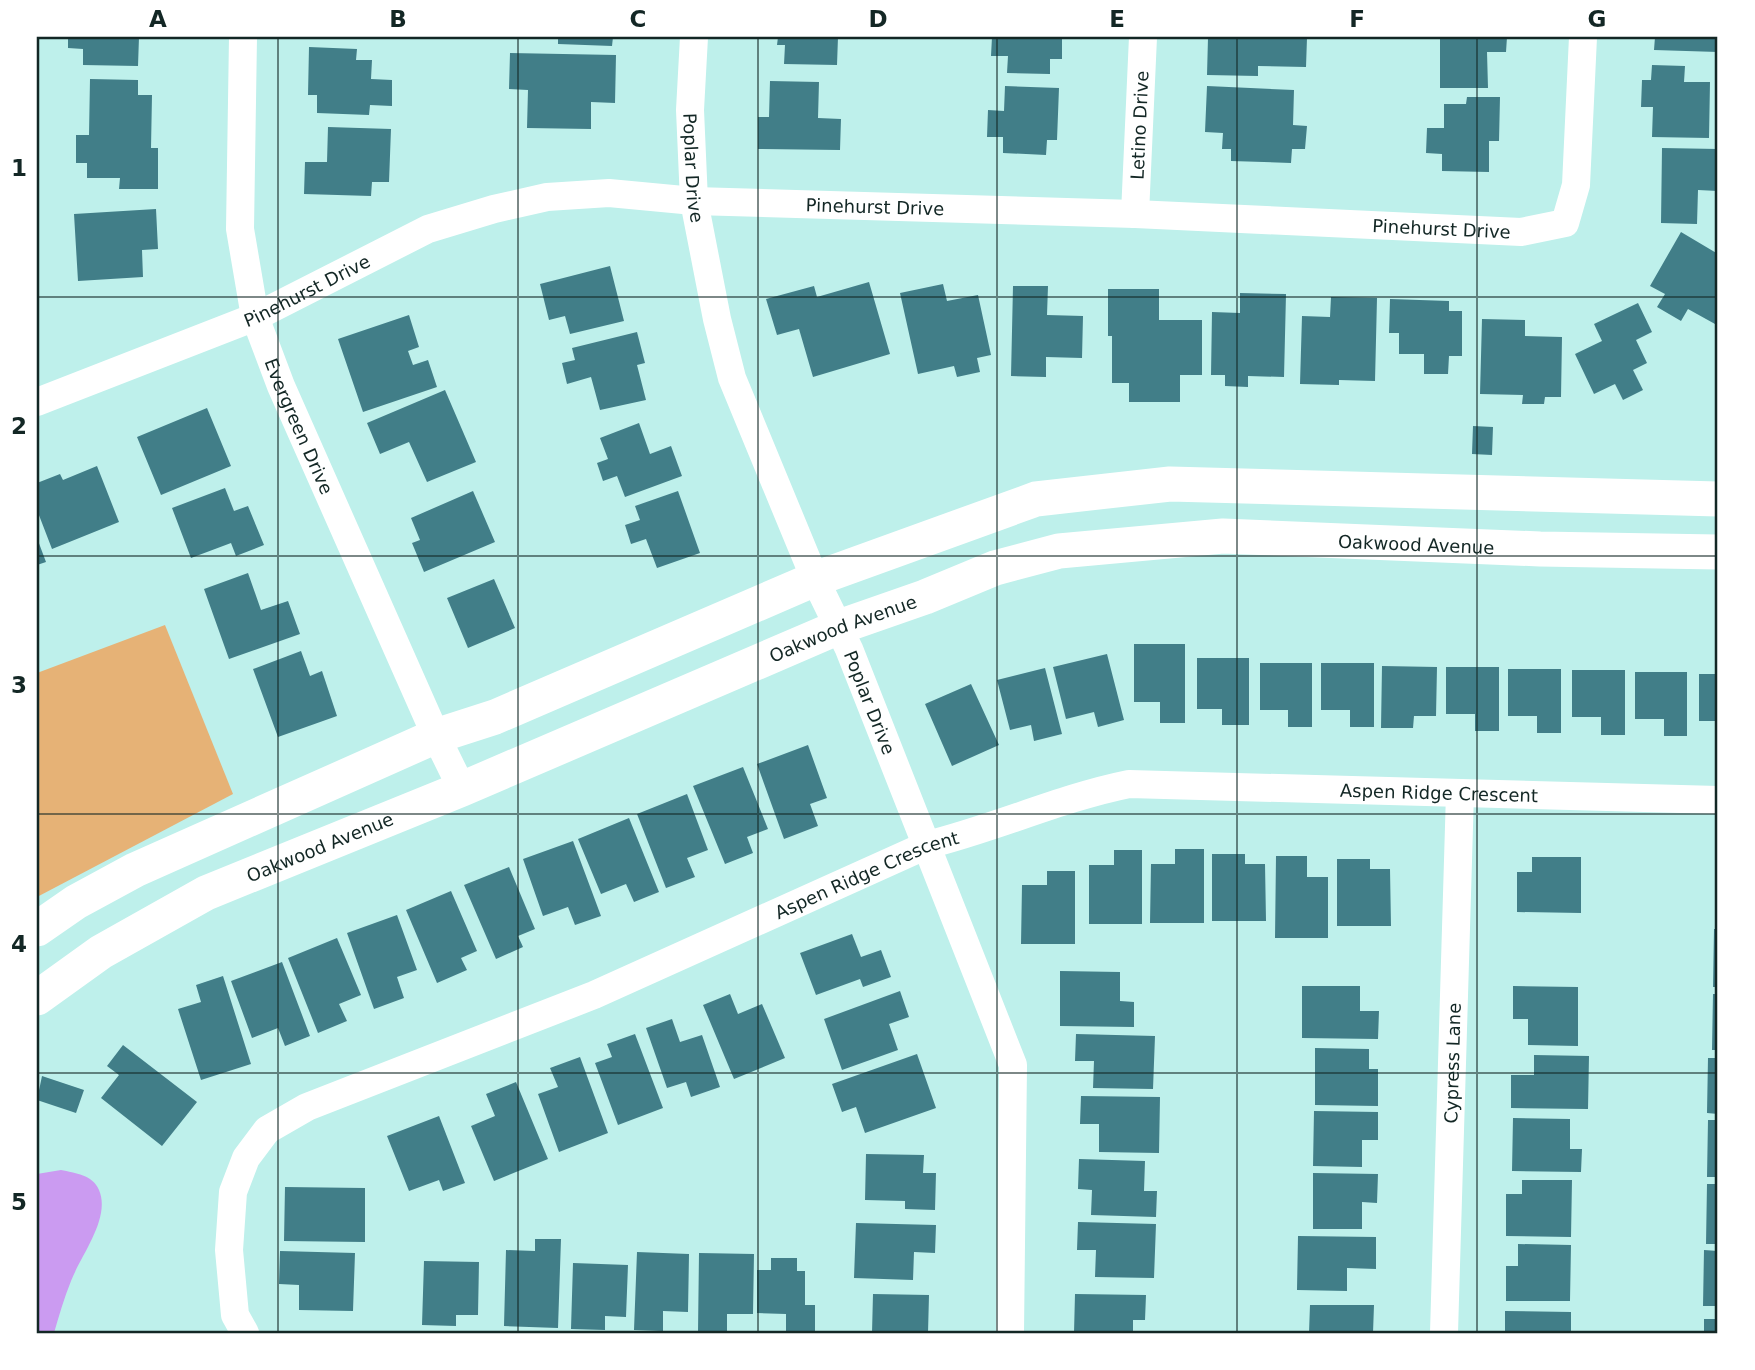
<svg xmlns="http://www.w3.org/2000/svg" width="1755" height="1370" font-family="'DejaVu Sans',sans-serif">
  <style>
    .green { fill: #e6b276 }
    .water { fill: #cb9bf1 }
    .building { fill: #417e88 }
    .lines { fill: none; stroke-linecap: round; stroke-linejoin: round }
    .minor { stroke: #fff; stroke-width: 28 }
    .tertiary { stroke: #fff; stroke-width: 35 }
    .grid { fill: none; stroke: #132725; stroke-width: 2; stroke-opacity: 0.55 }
    .labels { text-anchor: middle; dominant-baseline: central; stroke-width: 7; stroke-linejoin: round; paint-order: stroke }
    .street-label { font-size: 18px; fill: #132725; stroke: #fff }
    .neatline { fill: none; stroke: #132725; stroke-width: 2.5 }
    .grid-label { font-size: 23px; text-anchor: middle; font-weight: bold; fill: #132725 }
  </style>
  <rect width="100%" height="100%" fill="#bef0eb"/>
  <path class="green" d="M165 625 233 794 37 897V673Z"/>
  <path class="water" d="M61 1170C75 1173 93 1175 99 1190 111 1218 81 1255 71 1281 64 1298 59 1316 54 1333H37V1174Z"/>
  <path class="building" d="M68 37H139L138 66 83 65V49L68 48Z
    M558 37H613L612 46 558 44Z
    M778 37H838L837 65 784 64 785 45H777Z
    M992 37H1062V59H1050V74L1007 73 1008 56H991Z
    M1224 37 1307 38 1306 67 1258 66V76L1207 75 1208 38Z
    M1440 37H1507L1506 52H1487L1488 88H1440Z
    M1655 37H1718V52L1654 50Z
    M309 47 357 49 356 60H372L371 79 392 80V106L370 105 369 115 317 113V95H308Z
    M510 53 616 55 615 103 591 102V129L527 128 528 90 509 89Z
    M1652 65 1685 66 1684 82H1710L1709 138 1652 137 1653 107H1641L1642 80H1651Z
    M90 79 138 80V95H152L151 148H158V189H119L120 178H87V163H76V135H89Z
    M770 81 819 82 818 118 841 119 840 150 758 149V117H769Z
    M1005 86 1059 88 1057 140H1047L1046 155 1003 153V137H987L988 110 1004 111Z
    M1207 86 1294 90 1293 125 1307 126 1305 149H1292L1291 163 1231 161V149H1222L1223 133 1205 132Z
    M1467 97H1500L1499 141H1489V172L1442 171V154L1426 153 1427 128H1444V104H1466Z
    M328 127 391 129 389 182H372L371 196 304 194 305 162H327Z
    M1662 148 1718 149V191L1698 190 1697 224 1661 223Z
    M156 209 158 249 142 250 143 277 78 281 74 214Z
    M1681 232 1718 254V318L1715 324 1688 309 1681 321 1657 307 1665 294 1650 286Z
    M610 266 624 321 570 334 565 316 549 320 540 284Z
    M869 282 890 354 813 377 799 329 777 335 766 299 814 286 817 297Z
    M943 284 947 301 978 295 991 355 977 358 980 372 957 377 954 366 918 374 900 293Z
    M1013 286H1048L1047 315 1083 316 1082 358 1046 357V377L1011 376Z
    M1108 289H1159V320H1202V375H1180V402H1129V383H1112V336H1108Z
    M1240 293 1286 294 1284 377 1248 376V387L1225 386V375H1211L1212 312 1240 313Z
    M1331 297 1377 298 1375 381 1339 380V385L1300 384 1302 316 1330 317Z
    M1390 299 1449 301V311H1462V356H1449L1448 374H1424V354H1399V333H1389Z
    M1638 303 1652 332 1636 340 1647 363 1633 370 1643 390 1623 400 1615 384 1594 394 1575 354 1602 341 1594 324Z
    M409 315 419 347 408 351 413 365 428 360 437 387 363 412 338 339Z
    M1482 319 1525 320V336L1562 337 1561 397H1545L1544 404H1522L1523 395 1480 394Z
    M637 332 645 363 637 365 646 400 600 410 591 377 567 384 562 363 575 360 572 348Z
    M445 390 476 462 427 482 409 442 380 454 367 423Z
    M207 408 231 466 161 495 137 437Z
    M639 423 650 454 671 446 682 476 625 497 617 476 603 481 597 463 608 459 600 438Z
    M1473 426 1493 427 1492 455 1472 454Z
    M97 466 119 522 52 549 37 510V483L60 474 63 480Z
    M225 488 234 511 248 506 264 545 236 556 231 543 191 558 172 508Z
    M473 491 495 542 424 572 412 543 420 540 411 518Z
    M678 491 700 553 657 568 646 539 631 544 625 525 640 520 635 506Z
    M37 538 46 562 37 565Z
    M248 573 261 610 288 601 300 634 229 659 204 589Z
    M494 579 515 628 468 648 447 598Z
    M1134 644H1185V723H1160V702H1134Z
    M301 651 310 676 322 671 337 716 278 737 253 669Z
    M1107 654 1124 720 1098 727 1094 712 1066 719 1053 667Z
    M1197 658H1249V725H1222V709H1197Z
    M1260 663H1312V727H1288V710H1260Z
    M1321 663H1374V727H1350V710H1321Z
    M1382 666 1437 667 1436 716H1414L1413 728H1381Z
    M1446 667H1499V731H1475V714H1446Z
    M1045 668 1062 734 1034 741 1031 725 1010 730 997 680Z
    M1508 669H1561V733H1537V716H1508Z
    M1572 670H1625V735H1601V717H1572Z
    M1635 672H1687V736H1664V719H1635Z
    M1699 674H1718V721H1699Z
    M971 684 999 745 952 766 925 704Z
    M808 745 827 798 810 804 818 826 784 839 757 764Z
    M743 767 768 829 747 837 753 853 725 864 693 786Z
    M687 794 708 850 687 858 695 877 666 888 637 814Z
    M629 818 659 892 634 902 626 884 601 894 578 839Z
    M573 841 601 916 575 925 568 907 543 916 523 859Z
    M1175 849H1204V923H1150L1151 864H1175Z
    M1114 850H1142V924H1089V865H1114Z
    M1212 854H1245V864H1265L1266 921H1212Z
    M1276 856H1307V877H1328V938H1275Z
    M1532 857H1581V913L1517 912V872H1532Z
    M1337 859H1370V869H1390L1391 926H1337Z
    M509 867 535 929 518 936 523 947 496 959 464 885Z
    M1047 871H1075V944H1021L1022 885H1047Z
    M1716 883H1718V920H1715Z
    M451 891 477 951 461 958 467 970 437 983 406 910Z
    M397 915 417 970 397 977 404 998 374 1009 347 933Z
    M1714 929H1718V987H1713Z
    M852 934 861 957 881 950 891 977 863 987 860 979 816 995 800 953Z
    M337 938 361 995 339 1004 347 1021 318 1033 288 958Z
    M282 962 310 1036 285 1046 278 1028 252 1038 231 981Z
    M1060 971 1120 972V1001L1134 1002V1027L1060 1026Z
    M223 976 251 1064 201 1080 178 1009 201 1002 196 985Z
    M1302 986H1360V1011H1379L1378 1039 1302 1038Z
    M1513 986 1578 987V1046L1528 1045V1019H1513Z
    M900 991 909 1017 889 1024 898 1050 842 1070 824 1019Z
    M730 994 738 1014 762 1004 785 1058 734 1079 703 1005Z
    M1713 994H1718V1050H1712Z
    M672 1019 680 1042 702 1035 720 1087 691 1097 686 1082 667 1088 646 1028Z
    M635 1034 663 1108 618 1125 595 1063 612 1057 607 1044Z
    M1076 1034 1155 1036 1153 1089 1093 1088 1094 1061H1075Z
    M123 1045 197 1102 162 1146 101 1098 119 1075 107 1066Z
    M1315 1048 1369 1049V1069H1378V1106L1315 1105Z
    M917 1054 936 1108 865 1133 856 1107 842 1112 832 1084Z
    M1534 1055 1589 1056 1588 1109 1511 1108V1075H1534Z
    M580 1057 608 1133 559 1152 538 1094 558 1087 550 1068Z
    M1708 1058H1718V1114L1707 1113Z
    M42 1076 84 1090 76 1113 37 1100Z
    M516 1082 548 1159 494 1181 471 1126 495 1116 486 1094Z
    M1081 1096 1160 1097 1159 1153 1099 1152V1124H1080Z
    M1314 1111 1378 1112V1140H1362V1167L1313 1166Z
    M439 1116 465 1183 443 1191 439 1180 409 1191 387 1136Z
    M1513 1118 1570 1119V1149H1582L1581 1172 1512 1171Z
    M1708 1120H1718V1177H1707Z
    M866 1154 924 1155 923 1173H936L935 1210 905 1209V1201L865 1200Z
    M1079 1159 1145 1161 1144 1191H1157L1156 1217 1091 1215 1092 1190 1078 1189Z
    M1313 1173 1378 1174 1377 1203 1362 1202V1229H1313Z
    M1522 1180H1572L1571 1237 1506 1236V1194H1522Z
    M1707 1184H1718V1244H1706Z
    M285 1187 365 1188V1242L284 1241Z
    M1078 1222 1156 1224 1154 1278 1095 1277 1096 1250H1077Z
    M856 1223 936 1225 935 1253 914 1252 913 1280 854 1278Z
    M1298 1236 1376 1237V1269L1347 1268V1291L1297 1290Z
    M535 1239H561L558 1328 504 1326 506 1250 535 1251Z
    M1518 1244 1571 1245 1570 1301H1506V1266H1518Z
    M1704 1250 1718 1251V1306H1703Z
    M280 1251 355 1253 353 1311 299 1310V1285L279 1284Z
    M637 1252 689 1254 688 1312 663 1311V1331L634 1330Z
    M699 1253 754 1254 753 1314H727V1333H698Z
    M771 1258H797V1271H805V1305H815V1333H786V1314L757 1313V1270H771Z
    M424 1261 479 1262 478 1315H456V1326L422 1325Z
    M573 1263 628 1265 626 1317 605 1316V1330L571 1329Z
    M873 1294 929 1295 928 1333H872Z
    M1075 1294 1146 1295 1145 1320H1133V1333H1074Z
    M1310 1305H1374L1373 1333H1309Z
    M1505 1311 1571 1312V1333L1505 1331Z
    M1704 1319H1718V1333H1704Z"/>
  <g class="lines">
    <g class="minor">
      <path id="s1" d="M243 37 240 229 255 317 281 386 436 736 462 789"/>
      <path id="s2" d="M694 37 690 110 694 201 717 319 732 378 815 579 849 649 1013 1065 1010 1333"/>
      <path id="s3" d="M1135 214 1143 37"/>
      <path id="s4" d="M37 402 255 317 428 229 494 209 547 197 609 193 694 201 1135 214 1521 232 1565 223 1576 185 1583 37"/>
      <path id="s5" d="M245 1333 235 1315 229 1250 233 1192 246 1158 267 1130 307 1107 594 995 927 845C996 828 1060 798 1129 784L1718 800"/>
      <path id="s6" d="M1444 1333 1460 793"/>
    </g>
    <g class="tertiary">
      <path d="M37 929 76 902 135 870 436 736 495 717 815 579 1036 499 1170 484 1718 499"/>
      <path id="s7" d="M37 998 101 952 206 893 462 789 839 627 925 597 995 568 1059 551 1223 536 1540 549 1718 552"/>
    </g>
  </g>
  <path class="grid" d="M278 37V1333M518 37V1333M758 37V1333M997 37V1333M1237 37V1333M1477 37V1333M37 297H1718M37 556H1718M37 814H1718M37 1073H1718"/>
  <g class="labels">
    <g class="street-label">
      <text stroke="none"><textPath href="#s3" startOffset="89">Letino Drive</textPath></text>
      <text stroke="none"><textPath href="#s2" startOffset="131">Poplar Drive</textPath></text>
      <text stroke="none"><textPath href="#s4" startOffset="880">Pinehurst Drive</textPath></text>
      <text stroke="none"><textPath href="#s4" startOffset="1447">Pinehurst Drive</textPath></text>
      <text stroke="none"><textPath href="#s4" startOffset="292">Pinehurst Drive</textPath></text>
      <text stroke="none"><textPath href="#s1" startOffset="399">Evergreen Drive</textPath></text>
      <text stroke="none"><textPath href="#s7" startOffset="1477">Oakwood Avenue</textPath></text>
      <text stroke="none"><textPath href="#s7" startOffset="889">Oakwood Avenue</textPath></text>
      <text stroke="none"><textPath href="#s2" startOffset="698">Poplar Drive</textPath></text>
      <text stroke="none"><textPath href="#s5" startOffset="1456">Aspen Ridge Crescent</textPath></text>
      <text stroke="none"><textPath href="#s7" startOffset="322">Oakwood Avenue</textPath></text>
      <text stroke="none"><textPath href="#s5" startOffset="868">Aspen Ridge Crescent</textPath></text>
      <text stroke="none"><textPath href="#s6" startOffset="270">Cypress Lane</textPath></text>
    </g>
  </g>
  <rect width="1755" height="1370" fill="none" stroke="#ffffff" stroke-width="77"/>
  <rect x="38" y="38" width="1678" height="1294" class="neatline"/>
  <g class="grid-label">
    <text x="158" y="27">A</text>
    <text x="398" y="27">B</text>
    <text x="638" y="27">C</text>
    <text x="878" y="27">D</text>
    <text x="1117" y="27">E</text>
    <text x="1357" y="27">F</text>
    <text x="1597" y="27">G</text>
    <text x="19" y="176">1</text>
    <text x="19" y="434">2</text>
    <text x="19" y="693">3</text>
    <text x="19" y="952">4</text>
    <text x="19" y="1210">5</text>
  </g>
</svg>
